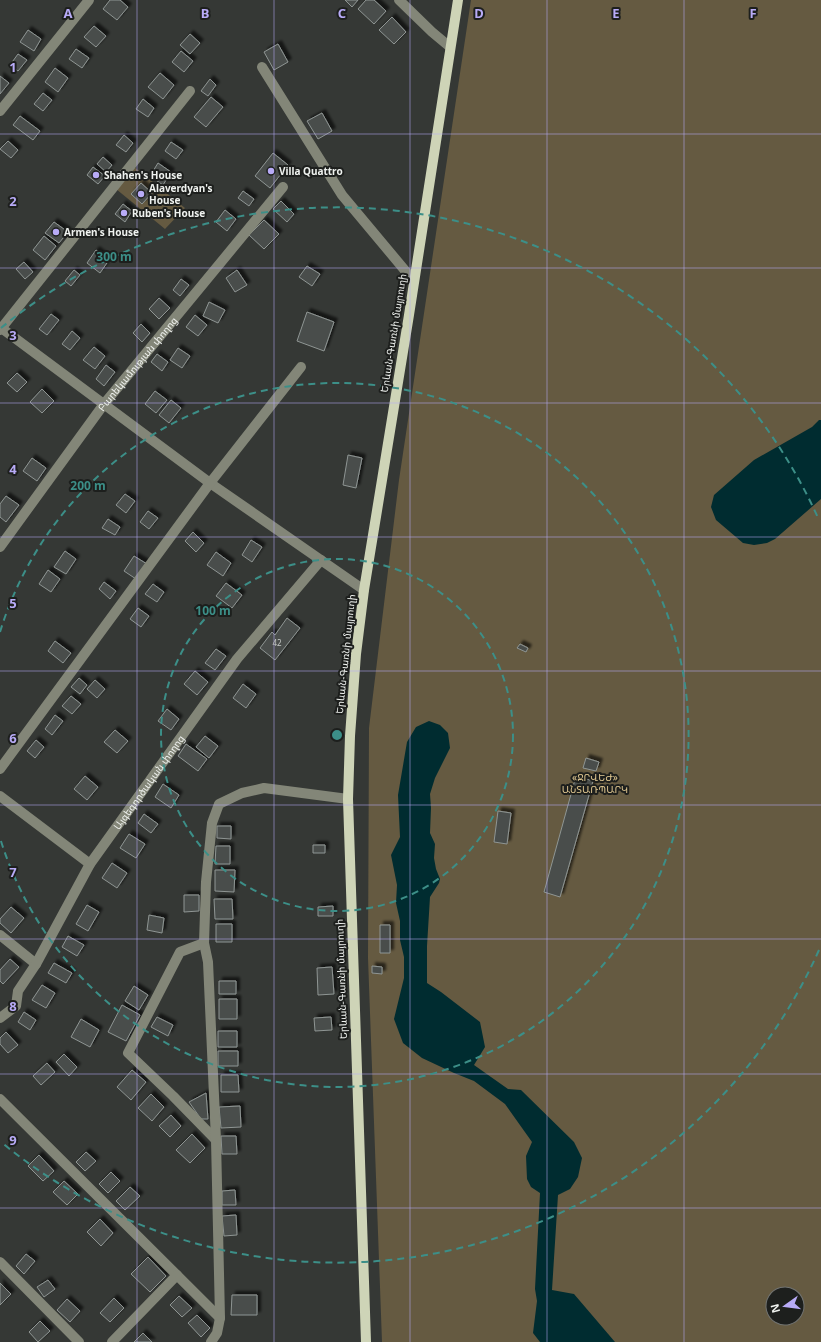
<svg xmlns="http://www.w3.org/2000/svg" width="821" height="1342" font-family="'Noto Sans','Noto Sans Armenian',sans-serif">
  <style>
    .green { fill: #655a41; fill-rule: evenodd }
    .water { fill: #002c30 }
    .building { fill: #484e4c; stroke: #8f9593; filter: url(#shadow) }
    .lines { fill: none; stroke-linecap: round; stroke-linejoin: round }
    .minor { stroke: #838678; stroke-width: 10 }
    .major { stroke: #ced4b7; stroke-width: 10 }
    .grid { fill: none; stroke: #b8abf7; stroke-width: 1; stroke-opacity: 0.55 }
    .ring { fill: none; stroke: #3c8f88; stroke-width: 2; stroke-dasharray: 7 5 }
    .poi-dot { fill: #b8abf7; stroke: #1d1f1d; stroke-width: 1.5 }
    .labels { text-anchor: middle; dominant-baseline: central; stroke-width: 4; stroke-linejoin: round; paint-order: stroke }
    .number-label { font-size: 8px; fill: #c5c9c6 }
    .poi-label { font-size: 10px; font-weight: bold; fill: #eff2ef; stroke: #1d1f1d; text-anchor: start }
    .street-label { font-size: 10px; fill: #eff2ef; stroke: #1d1f1d }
    .park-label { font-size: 10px; fill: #e2c992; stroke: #1d1f1d }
    .grid-label { font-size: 13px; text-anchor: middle; font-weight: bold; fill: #b8abf7; stroke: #1d1f1d; stroke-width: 4; stroke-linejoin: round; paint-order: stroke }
    .centre { fill: #3c8f88; stroke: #1d1f1d; stroke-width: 2 }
    .ring-label { font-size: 12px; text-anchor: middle; font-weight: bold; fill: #3c8f88; stroke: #1d1f1d; stroke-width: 4; stroke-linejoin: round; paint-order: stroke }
  </style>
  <defs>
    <filter id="shadow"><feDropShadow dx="3.5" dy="-3.5" stdDeviation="1" flood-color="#0009"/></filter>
  </defs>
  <rect width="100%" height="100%" fill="#353835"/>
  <path class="green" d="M471 0H821V1342H382L368 958 369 728 399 480ZM773 1294H797V1318H773Z
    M133 166 185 208 165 229 116 189Z"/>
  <path class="water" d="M819 420H821V499L775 539 767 543 754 545 743 543 716 520 711 507 714 495 754 460 812 427Z
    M429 721 440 725 448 733 450 748 435 778 430 794 431 808 430 833 435 844 434 858 436 869 440 879 439 883 430 897 427 946V983L441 992 480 1022 485 1047 474 1065 508 1089 521 1090 574 1142 582 1158 578 1177 570 1189 558 1195 552 1290 574 1294 615 1342H540L533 1333 537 1301 535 1289 540 1193 531 1187 527 1179 526 1156 532 1142 505 1104 474 1081 454 1073 422 1058 403 1043 394 1019 404 978V957L400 940V921L396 903 397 885 391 855 400 837 398 795 407 742 416 727Z"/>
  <path class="building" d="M110 0H120L128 7 117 20 103 9Z
    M345 0H358L352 7Z
    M366 0H374L386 11 374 24 358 9Z
    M392 17 406 32 394 44 379 30Z
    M94 26 106 36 96 47 84 37Z
    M28 30 41 39 34 51 20 42Z
    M190 34 200 43 190 54 180 45Z
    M278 44 288 62 274 70 264 52Z
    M76 49 89 58 82 68 69 59Z
    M181 51 193 61 184 72 172 62Z
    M18 54 27 60 18 71 10 65Z
    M55 68 68 78 58 92 45 82Z
    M160 73 174 85 163 99 148 87Z
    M0 76 9 83 0 94Z
    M210 79 216 85 208 96 201 91Z
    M43 93 52 100 43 111 34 104Z
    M211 97 223 107 206 127 194 117Z
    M143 99 154 108 148 117 136 109Z
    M322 113 332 131 318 139 307 121Z
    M20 116 40 131 33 140 13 125Z
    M124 135 133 143 126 152 116 145Z
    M8 141 18 150 11 158 0 149Z
    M171 142 183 150 176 159 165 151Z
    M273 153 288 165 270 188 255 176Z
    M103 157 112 165 106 172 97 164Z
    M158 163 171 172 163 185 150 176Z
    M93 167 105 176 98 184 87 175Z
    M141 183 152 193 142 204 131 194Z
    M243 191 254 199 249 206 238 198Z
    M281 201 294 214 287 222 273 209Z
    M123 204 132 211 125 222 115 214Z
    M225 210 236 219 227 231 216 222Z
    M264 220 279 234 264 249 249 235Z
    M54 222 68 232 59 243 45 233Z
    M44 236 56 246 45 260 33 250Z
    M96 250 109 260 100 273 87 263Z
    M24 262 33 272 25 279 16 269Z
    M307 266 320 274 312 286 299 277Z
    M74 270 80 275 71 286 65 281Z
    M237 270 247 285 235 292 226 278Z
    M181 279 189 285 180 296 173 290Z
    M159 298 170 308 159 319 149 309Z
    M209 302 225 310 218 323 203 316Z
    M307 312 334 322 324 351 297 341Z
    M51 314 59 320 47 335 39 329Z
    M195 315 207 325 198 336 186 327Z
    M141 324 150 333 142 342 133 333Z
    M72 331 80 338 70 350 62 344Z
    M94 347 105 356 95 369 83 360Z
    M178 348 190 356 182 368 170 360Z
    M157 354 168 362 162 371 151 362Z
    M106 365 115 372 104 386 96 379Z
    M17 373 27 382 17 392 7 383Z
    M42 389 54 401 42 413 30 402Z
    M155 391 167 400 156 413 145 404Z
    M171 400 181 408 169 423 159 415Z
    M348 455 362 458 356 488 343 485Z
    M32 458 46 468 37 481 23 471Z
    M125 494 135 501 126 513 116 505Z
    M6 496 19 505 6 522 0 517V504Z
    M148 511 158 518 149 529 140 522Z
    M108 519 120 527 115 535 102 528Z
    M193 532 204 543 196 552 185 541Z
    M251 540 262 547 252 562 242 555Z
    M65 551 76 559 66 574 54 567Z
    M216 552 231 563 223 576 207 565Z
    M134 556 147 564 136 579 124 571Z
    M48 570 60 579 51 592 39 584Z
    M104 582 116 591 110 599 99 589Z
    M226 583 242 595 232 608 216 596Z
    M153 584 164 592 157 602 145 594Z
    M138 608 149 616 141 627 130 619Z
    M287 618 300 628 275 660 260 648 272 632 275 635Z
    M55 641 71 653 63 663 48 651Z
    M520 644 528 648 526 652 517 648Z
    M216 649 226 656 215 670 205 663Z
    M195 671 208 682 197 695 184 684Z
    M79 678 87 685 80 694 71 687Z
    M95 680 105 689 97 698 87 689Z
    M243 684 256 694 246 708 233 698Z
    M71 696 81 704 72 714 62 706Z
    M167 709 179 719 171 730 158 721Z
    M55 715 63 721 52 735 45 729Z
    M115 730 128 741 117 753 104 742Z
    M205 736 218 746 209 758 196 747Z
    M36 740 44 747 35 758 27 751Z
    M186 744 207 759 198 771 178 756Z
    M586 758 599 762 596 771 583 768Z
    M85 776 98 787 87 800 74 789Z
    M576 776 593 781 560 897 544 892Z
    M163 784 179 795 171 808 155 797Z
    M498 811 511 813 507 844 494 842Z
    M144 814 158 824 151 833 138 823Z
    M217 826H231V839L217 838Z
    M129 834 145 844 136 858 120 848Z
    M313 845H325V853H313Z
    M216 846H230V864H215Z
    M112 863 127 873 117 888 102 878Z
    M215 870H235L234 892 215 891Z
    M184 895H199V911L184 912Z
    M214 899H232L233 919H215Z
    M87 905 99 912 88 931 76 924Z
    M333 906V916H318V907Z
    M11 907 24 918 11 933 0 923V919Z
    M149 915 164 918 162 933 147 930Z
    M216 924H232V942H216Z
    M380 925H390V953H380Z
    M68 936 84 945 77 956 62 947Z
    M10 959 19 967 3 984 0 981V970Z
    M54 963 72 973 66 983 48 973Z
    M372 966 382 967V974L372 973Z
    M332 967 334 994 318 995 317 968Z
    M219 981H236V994H219Z
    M42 985 55 993 46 1008 32 1000Z
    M134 986 148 995 139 1010 125 1001Z
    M219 999H237V1019H219Z
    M122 1005 140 1015 126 1041 108 1032Z
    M24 1012 36 1020 30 1030 18 1022Z
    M157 1017 173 1025 168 1036 151 1027Z
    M331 1017 332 1030 315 1031 314 1018Z
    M81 1019 99 1030 90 1047 71 1037Z
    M218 1031H237V1047H218Z
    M6 1032 18 1045 8 1053 0 1044V1038Z
    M218 1051H238V1066H218Z
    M64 1054 77 1067 69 1076 56 1062Z
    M47 1063 55 1072 41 1085 33 1076Z
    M132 1070 146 1082 131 1100 117 1087Z
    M221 1075H238L239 1092H221Z
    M206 1093 208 1119H201L189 1102Z
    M151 1094 164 1107 152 1121 138 1108Z
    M240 1106 241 1127 221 1128 219 1107Z
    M171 1115 181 1126 170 1137 159 1126Z
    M192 1134 205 1148 190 1163 176 1150Z
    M221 1136H236L237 1154H222Z
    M86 1152 96 1161 85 1171 76 1162Z
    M39 1155 54 1171 43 1181 28 1166Z
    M111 1172 120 1181 108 1193 99 1184Z
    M64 1181 78 1194 67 1205 53 1192Z
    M130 1187 140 1196 125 1210 116 1201Z
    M235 1190 236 1205H222V1191Z
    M236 1215 237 1235 224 1236 222 1216Z
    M100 1219 113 1233 101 1246 87 1232Z
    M26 1254 35 1261 24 1274 16 1266Z
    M148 1257 166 1276 150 1292 131 1274Z
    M48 1280 55 1289 44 1297 37 1287Z
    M0 1283 11 1294 0 1305Z
    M232 1295H257V1315H231Z
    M179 1296 192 1308 182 1317 170 1305Z
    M114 1298 124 1308 110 1322 100 1313Z
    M67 1299 80 1311 70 1322 57 1310Z
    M197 1315 210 1328 201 1337 188 1323Z
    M40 1321 50 1331 38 1342 29 1332Z
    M143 1333 152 1342H134Z"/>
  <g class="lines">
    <g class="minor">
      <path d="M399 0 432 32 450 47"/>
      <path d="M262 67 342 195 413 280"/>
      <path d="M0 111 89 0"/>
      <path d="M0 327 210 483 364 590"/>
      <path d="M0 330 190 91"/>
      <path id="s1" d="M0 547 104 404 283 187"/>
      <path d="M0 769 210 483 301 367"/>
      <path d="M0 796 90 864"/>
      <path d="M0 935 36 964"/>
      <path d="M204 943 180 952 128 1053 173 1096 216 1140"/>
      <path id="s2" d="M0 1018 16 1006 18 991 36 964 90 864 237 659 321 560"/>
      <path d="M0 1099 220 1318"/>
      <path d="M0 1262 79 1342"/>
      <path d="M112 1342 177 1275"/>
      <path d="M211 1342 217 1333 220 1318 216 1140 208 962 204 943 206 882 212 823 219 804 242 793 264 788 348 799"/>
    </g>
    <path class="major" d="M366 1342 348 799 350 736 356 654 364 590 409 315 458 0"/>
  </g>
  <path class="grid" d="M137 0V1342M274 0V1342M410 0V1342M547 0V1342M684 0V1342M0 134H821M0 268H821M0 403H821M0 537H821M0 671H821M0 805H821M0 939H821M0 1074H821M0 1208H821"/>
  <g class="ring">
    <circle cx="337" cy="735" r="176"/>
    <path d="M0 632A352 352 0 1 1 0 838"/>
    <path d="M819 950A528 528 0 0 1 1 1142M1 328A528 528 0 0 1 819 520"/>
  </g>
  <g class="poi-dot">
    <circle cx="271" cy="171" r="4"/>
    <circle cx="96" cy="175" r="4"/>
    <circle cx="141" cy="194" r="4"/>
    <circle cx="124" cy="213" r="4"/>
    <circle cx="56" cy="232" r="4"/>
  </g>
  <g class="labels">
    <g class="number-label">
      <text x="277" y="642">42</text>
    </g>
    <g class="poi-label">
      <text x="279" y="171">Villa Quattro</text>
      <text x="104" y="175">Shahen's House</text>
      <text x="149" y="188">Alaverdyan's<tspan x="149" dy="12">House</tspan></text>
      <text x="132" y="213">Ruben's House</text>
      <text x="64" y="232">Armen's House</text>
    </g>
    <g class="street-label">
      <text transform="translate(393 333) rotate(-81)">Երևան-Գառնի մայրուղի</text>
      <text stroke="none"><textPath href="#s1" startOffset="229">Բարեկամության փողոց</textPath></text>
      <text transform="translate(345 654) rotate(-84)">Երևան-Գառնի մայրուղի</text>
      <text stroke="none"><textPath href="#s2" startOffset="282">Այգեգործական փողոց</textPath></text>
      <text transform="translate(341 979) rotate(-92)">Երևան-Գառնի մայրուղի</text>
    </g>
    <g class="park-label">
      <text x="595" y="777">«ՋՐՎԵԺ»<tspan x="595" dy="12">ԱՆՏԱՌՊԱՐԿ</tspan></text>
    </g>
  </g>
  <g class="grid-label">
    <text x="68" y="18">A</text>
    <text x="205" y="18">B</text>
    <text x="342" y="18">C</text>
    <text x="479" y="18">D</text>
    <text x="616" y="18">E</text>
    <text x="753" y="18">F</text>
    <text x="13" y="72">1</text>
    <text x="13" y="206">2</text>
    <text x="13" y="340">3</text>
    <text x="13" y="474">4</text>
    <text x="13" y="608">5</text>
    <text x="13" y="743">6</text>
    <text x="13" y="877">7</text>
    <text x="13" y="1011">8</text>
    <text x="13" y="1145">9</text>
  </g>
  <circle cx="337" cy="735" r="6" class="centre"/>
  <g class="ring-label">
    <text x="114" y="261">300 m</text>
    <text x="88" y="490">200 m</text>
    <text x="213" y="615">100 m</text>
  </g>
  <g transform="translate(785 1306) rotate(256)"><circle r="19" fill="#1d1f1d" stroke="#717371"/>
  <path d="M0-3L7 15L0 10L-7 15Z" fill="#b8abf7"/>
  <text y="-6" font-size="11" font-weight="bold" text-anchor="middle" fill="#eff2ef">N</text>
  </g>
</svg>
